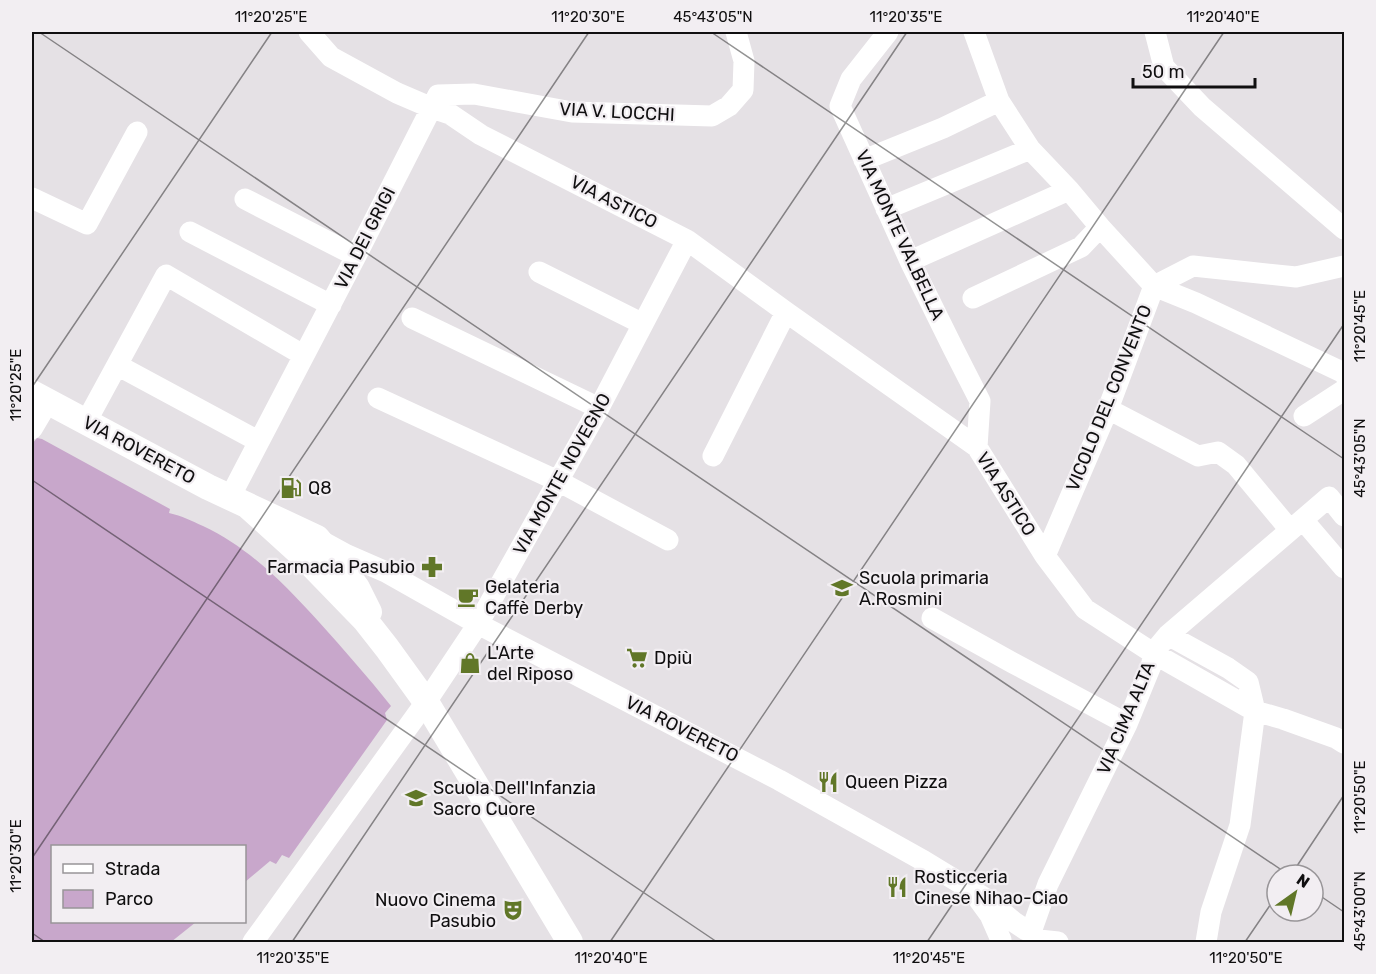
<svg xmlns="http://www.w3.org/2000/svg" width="1376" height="974" font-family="Rubik,sans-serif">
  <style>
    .green { fill: #c8a7cb }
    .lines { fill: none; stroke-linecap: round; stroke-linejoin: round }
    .minor { stroke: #fff; stroke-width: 21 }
    .major { stroke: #fff; stroke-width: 26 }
    .ticks { fill: none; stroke: #100f10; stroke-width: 1.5; stroke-opacity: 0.45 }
    .labels { text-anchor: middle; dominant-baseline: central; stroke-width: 4.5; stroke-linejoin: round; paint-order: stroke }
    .street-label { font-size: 18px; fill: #100f10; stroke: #f2eef2 }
    .poi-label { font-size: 18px; fill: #100f10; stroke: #f2eef2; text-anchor: start }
    .neatline { fill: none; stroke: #100f10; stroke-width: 2 }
    .ticks-label { font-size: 15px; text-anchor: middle; fill: #100f10 }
  </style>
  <rect width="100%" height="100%" fill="#e5e1e5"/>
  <path class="green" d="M37 438 42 439 170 509 169 513C182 516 192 521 203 526 250 548 285 585 319 622 344 650 368 677 391 706L385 713 387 720 289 858 282 855 276 864 270 861 245 882 244 846H52V922H196L171 942H32V444Z"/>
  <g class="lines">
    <path class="minor" d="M309 32 331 57 397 93 432 108 450 114 481 135 687 240 786 312 977 447 1045 556
      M888 32 851 79 840 106 910 261 953 348 980 401 977 447
      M974 32 999 101 1030 149 1069 190 1100 227 1154 286 1196 303 1344 373V374
      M1155 32 1164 67 1202 107 1344 229
      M864 160 943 128 999 101
      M32 198 87 224 137 132
      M245 199 356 256
      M886 209 1030 149
      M190 232 331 305
      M910 261 1069 190
      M1344 266 1296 277 1193 266 1154 286 1108 409 1045 556 1085 609 1153 653 1255 711 1283 719 1336 738 1344 743
      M539 272 643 324
      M973 298 1081 247 1100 227
      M412 318 599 408
      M117 365 258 441
      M378 398 558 481 668 540
      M1108 409 1198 456 1218 452 1236 465 1290 530
      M1304 416 1344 390
      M86 422 166 275 303 355
      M32 429 48 402
      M713 456 786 312
      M230 497 356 256 438 95 474 94 572 112 712 116 729 106 743 90 744 61 736 32
      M1303 520 1344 568
      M325 543 347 555 386 572 478 624 779 780 924 861 988 900 1014 922 1026 930
      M932 618 1013 663 1127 724
      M1168 635 1228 668 1248 682 1255 711 1240 825 1211 912 1206 942
      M979 900 990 915 1001 940
      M1031 932 1048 884 1127 724 1152 663 1153 653 1168 635 1329 497 1344 516
      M1039 940 1058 942
      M253 942 426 702 478 624 599 408 687 240"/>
    <path class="major" d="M32 393 208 487 317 538 343 569 357 588 369 612
      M248 506 301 554 365 620 387 648 426 702 570 942"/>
  </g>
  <path class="ticks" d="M39 32 1289 875M711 32 1344 459M32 387 272 32M32 480 717 942M32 858 589 32M1291 875 1344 795M1313 891 1344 912M32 933 45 942M292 942 907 32M610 942 1224 32M927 942 1344 324M1245 942 1277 895"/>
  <defs>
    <symbol id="fuel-bare" viewBox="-9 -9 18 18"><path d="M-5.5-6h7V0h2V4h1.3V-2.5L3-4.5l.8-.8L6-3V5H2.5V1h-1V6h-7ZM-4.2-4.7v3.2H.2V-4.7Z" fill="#617728" stroke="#f2eef2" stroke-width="2.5" paint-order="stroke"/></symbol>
    <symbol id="pharmacy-bare" viewBox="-9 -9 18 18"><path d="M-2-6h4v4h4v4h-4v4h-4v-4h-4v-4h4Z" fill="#617728" stroke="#f2eef2" stroke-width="2.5" paint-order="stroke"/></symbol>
    <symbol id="school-bare" viewBox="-9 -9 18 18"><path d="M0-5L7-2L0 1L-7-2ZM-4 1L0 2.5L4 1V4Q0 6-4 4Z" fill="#617728" stroke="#f2eef2" stroke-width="2.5" paint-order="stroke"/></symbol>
    <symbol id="cafe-bare" viewBox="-9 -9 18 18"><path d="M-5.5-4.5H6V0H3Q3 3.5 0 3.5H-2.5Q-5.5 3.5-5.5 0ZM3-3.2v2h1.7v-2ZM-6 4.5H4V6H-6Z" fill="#617728" stroke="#f2eef2" stroke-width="2.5" paint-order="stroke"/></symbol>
    <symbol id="supermarket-bare" viewBox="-9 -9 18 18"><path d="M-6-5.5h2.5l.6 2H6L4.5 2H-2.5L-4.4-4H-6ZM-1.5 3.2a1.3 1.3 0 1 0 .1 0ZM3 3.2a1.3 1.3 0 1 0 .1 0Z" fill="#617728" stroke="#f2eef2" stroke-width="2.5" paint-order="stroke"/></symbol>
    <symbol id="shop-bare" viewBox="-9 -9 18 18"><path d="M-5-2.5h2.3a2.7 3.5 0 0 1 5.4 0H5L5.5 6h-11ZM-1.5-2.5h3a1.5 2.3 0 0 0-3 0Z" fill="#617728" stroke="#f2eef2" stroke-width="2.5" paint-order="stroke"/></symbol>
    <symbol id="restaurant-bare" viewBox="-9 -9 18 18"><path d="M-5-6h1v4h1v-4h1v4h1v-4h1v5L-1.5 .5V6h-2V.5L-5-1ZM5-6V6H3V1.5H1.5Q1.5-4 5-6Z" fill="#617728" stroke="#f2eef2" stroke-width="2.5" paint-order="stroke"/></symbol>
    <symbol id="theatre-bare" viewBox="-9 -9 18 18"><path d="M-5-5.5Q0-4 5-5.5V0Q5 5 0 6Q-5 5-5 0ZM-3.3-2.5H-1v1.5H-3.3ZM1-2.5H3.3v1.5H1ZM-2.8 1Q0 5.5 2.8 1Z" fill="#617728" stroke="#f2eef2" stroke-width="2.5" paint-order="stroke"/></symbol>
  </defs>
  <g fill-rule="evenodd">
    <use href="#fuel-bare" x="276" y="473" width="30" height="30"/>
    <use href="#pharmacy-bare" x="417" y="552" width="30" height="30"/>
    <use href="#school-bare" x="827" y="573" width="30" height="30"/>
    <use href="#cafe-bare" x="453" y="582" width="30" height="30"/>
    <use href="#supermarket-bare" x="622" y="643" width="30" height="30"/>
    <use href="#shop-bare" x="455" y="648" width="30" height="30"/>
    <use href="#restaurant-bare" x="813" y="767" width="30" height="30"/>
    <use href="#school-bare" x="401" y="783" width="30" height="30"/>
    <use href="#restaurant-bare" x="882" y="872" width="30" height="30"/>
    <use href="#theatre-bare" x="498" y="895" width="30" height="30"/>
  </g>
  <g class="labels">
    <g class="street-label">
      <text transform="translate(617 112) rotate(3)">VIA V. LOCCHI</text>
      <text transform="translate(614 202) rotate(27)">VIA ASTICO</text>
      <text transform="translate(900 235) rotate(65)">VIA MONTE VALBELLA</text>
      <text transform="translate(365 238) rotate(-63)">VIA DEI GRIGI</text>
      <text transform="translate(1109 398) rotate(-68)">VICOLO DEL CONVENTO</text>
      <text transform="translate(139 450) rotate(28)">VIA ROVERETO</text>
      <text transform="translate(562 474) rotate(-61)">VIA MONTE NOVEGNO</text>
      <text transform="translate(1006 494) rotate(58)">VIA ASTICO</text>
      <text transform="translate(1126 718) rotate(-67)">VIA CIMA ALTA</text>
      <text transform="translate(682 729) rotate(27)">VIA ROVERETO</text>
    </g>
    <g class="poi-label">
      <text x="308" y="488">Q8</text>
      <text x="415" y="567" text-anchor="end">Farmacia Pasubio</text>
      <text x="859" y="578">Scuola primaria<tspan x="859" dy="21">A.Rosmini</tspan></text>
      <text x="485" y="587">Gelateria<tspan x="485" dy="21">Caffè Derby</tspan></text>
      <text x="487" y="653">L'Arte<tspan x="487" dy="21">del Riposo</tspan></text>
      <text x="654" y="658">Dpiù</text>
      <text x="845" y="782">Queen Pizza</text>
      <text x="433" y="788">Scuola Dell'Infanzia<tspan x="433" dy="21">Sacro Cuore</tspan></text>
      <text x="914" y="877">Rosticceria<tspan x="914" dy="21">Cinese Nihao-Ciao</tspan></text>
      <text x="496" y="900" text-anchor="end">Nuovo Cinema<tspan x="496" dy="21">Pasubio</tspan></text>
    </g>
  </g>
  <rect width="1376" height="974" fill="none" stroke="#f2eef2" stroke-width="66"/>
  <rect x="51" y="845" width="195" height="78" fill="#f2eef2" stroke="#989598" stroke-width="1.5"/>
  <rect x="63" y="864" width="30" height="9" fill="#ffffff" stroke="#989598" stroke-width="1.5"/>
  <text x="105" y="875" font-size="18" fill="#100f10">Strada</text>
  <rect x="63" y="890" width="30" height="18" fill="#c8a7cb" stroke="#989598" stroke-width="1.5"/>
  <text x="105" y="905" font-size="18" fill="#100f10">Parco</text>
  <g transform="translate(1295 893) rotate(34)"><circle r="28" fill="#f2eef2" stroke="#989598" stroke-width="1.5"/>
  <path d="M0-4.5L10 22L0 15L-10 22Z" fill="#617728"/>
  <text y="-9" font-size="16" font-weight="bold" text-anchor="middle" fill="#100f10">N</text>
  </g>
  <path d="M1133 78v9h122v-9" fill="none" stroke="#100f10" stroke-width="3"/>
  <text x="1142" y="78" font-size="18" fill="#100f10" stroke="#f2eef2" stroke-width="4.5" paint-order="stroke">50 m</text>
  <rect x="33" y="33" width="1310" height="908" class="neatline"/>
  <g class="ticks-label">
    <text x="271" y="22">11°20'25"E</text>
    <text x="588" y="22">11°20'30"E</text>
    <text x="713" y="22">45°43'05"N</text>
    <text x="906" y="22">11°20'35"E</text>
    <text x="1223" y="22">11°20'40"E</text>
    <text transform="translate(1360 326) rotate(-90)" y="5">11°20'45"E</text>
    <text transform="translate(16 385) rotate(-90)" y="5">11°20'25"E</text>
    <text transform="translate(1360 458) rotate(-90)" y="5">45°43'05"N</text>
    <text transform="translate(1360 797) rotate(-90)" y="5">11°20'50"E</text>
    <text transform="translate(16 856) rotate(-90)" y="5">11°20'30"E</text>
    <text transform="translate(1360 911) rotate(-90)" y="5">45°43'00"N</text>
    <text x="293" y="963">11°20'35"E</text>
    <text x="611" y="963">11°20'40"E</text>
    <text x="929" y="963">11°20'45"E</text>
    <text x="1246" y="963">11°20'50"E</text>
  </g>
</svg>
